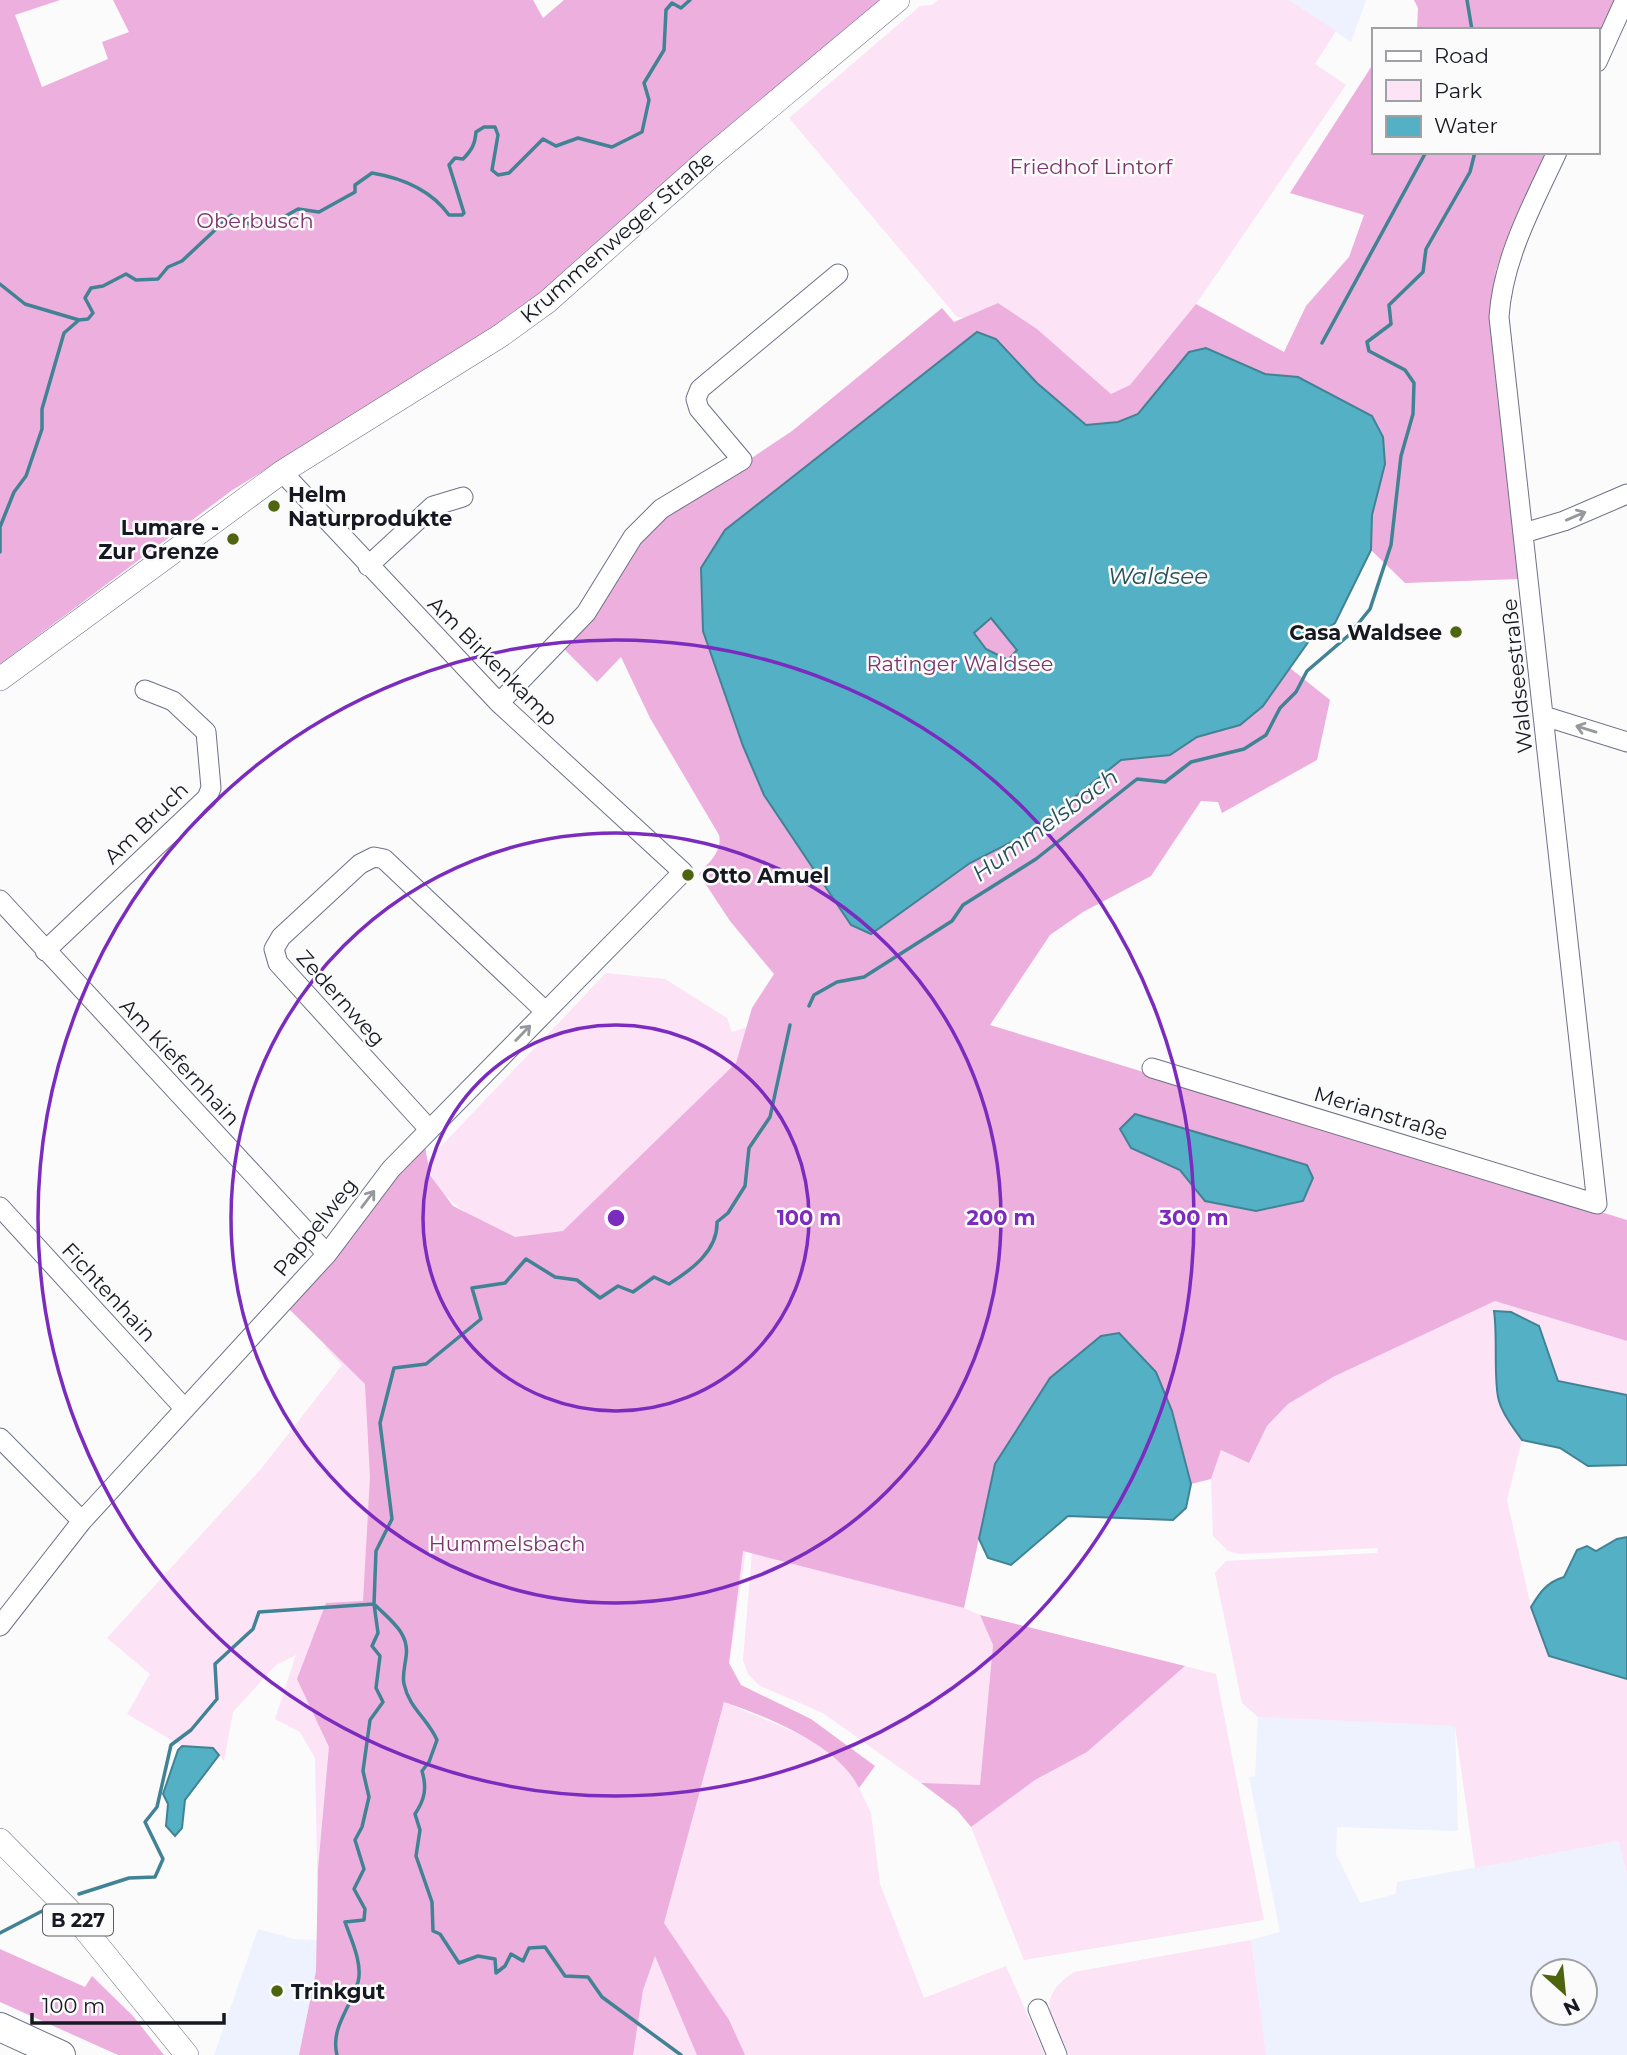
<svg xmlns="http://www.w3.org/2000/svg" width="1627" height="2055" font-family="Montserrat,sans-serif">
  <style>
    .built { fill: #eef1fe; fill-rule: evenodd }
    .green { fill: #fce3f5 }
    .forest { fill: #edafdd; fill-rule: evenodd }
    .water { fill: #53b0c5; stroke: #418394; stroke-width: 2; fill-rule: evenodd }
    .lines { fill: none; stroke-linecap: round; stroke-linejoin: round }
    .stream { stroke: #418394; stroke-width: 3.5 }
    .minor-casing { stroke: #6d7287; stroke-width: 21 }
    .major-casing { stroke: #6d7287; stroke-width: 24 }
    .highway-casing { stroke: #6d7287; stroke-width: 30 }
    .minor { stroke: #fff; stroke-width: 19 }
    .major { stroke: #fff; stroke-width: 23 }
    .highway { stroke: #fff; stroke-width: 28 }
    .oneway { stroke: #97989c }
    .ring { fill: none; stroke: #7b2cbf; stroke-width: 3.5 }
    .poi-dot { fill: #4f640f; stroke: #fbfbfb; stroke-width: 2.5 }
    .labels { text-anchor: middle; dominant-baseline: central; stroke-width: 5; stroke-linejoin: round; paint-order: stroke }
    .shield { fill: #fbfbfb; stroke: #5b5d63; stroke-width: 2 }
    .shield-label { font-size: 19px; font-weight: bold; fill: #171922 }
    .park-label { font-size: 21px; fill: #7c346c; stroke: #fbfbfb }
    .street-label { font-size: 21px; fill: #171922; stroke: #fbfbfb }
    .poi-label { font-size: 21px; font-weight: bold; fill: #171922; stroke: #fbfbfb; text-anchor: start }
    .water-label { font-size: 23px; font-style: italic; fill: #27515a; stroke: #fbfbfb }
    .centre { fill: #7b2cbf; stroke: #fbfbfb; stroke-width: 3.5 }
    .ring-label { font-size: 21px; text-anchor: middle; font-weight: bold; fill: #7b2cbf; stroke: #fbfbfb; stroke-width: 5; stroke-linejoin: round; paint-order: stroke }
  </style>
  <rect width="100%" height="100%" fill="#fbfbfb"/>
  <path class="built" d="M1289 0H1366L1351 42Z
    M1258 1717 1455 1726 1458 1831 1337 1827 1336 1854 1360 1903 1396 1894 1397 1882 1620 1841 1627 1874V2055H1266L1251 1940 1280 1932 1249 1777 1255 1776ZM1543 1971H1585V2013H1543Z
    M258 1929 294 1939 318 1940 316 1971 299 2055H214Z"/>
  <path class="green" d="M938 0H1289L1336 31 1315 64 1346 85 1196 304 1130 385 1111 394 1037 329 998 303 964 318 957 317 789 118 920 6 932 5Z
    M606 973 665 979 727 1018 732 1032 750 1026 788 1266 729 1665 674 1884 724 1702 808 1738 851 1771 871 1813 880 1884 924 1998 1006 1966 1045 2055H300L319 1965 315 1758 300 1732 275 1719 296 1655 276 1665 233 1712 224 1761 213 1748 182 1746 127 1714 150 1674 107 1638 261 1469 342 1365 325 1347 361 1303 468 1214C449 1201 432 1185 427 1161Z
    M1495 1301 1627 1341V1395L1558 1381 1539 1326 1495 1312 1503 1413 1522 1440 1507 1500 1531 1607 1549 1655 1627 1679V1874L1619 1841 1475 1868 1455 1726 1258 1717 1242 1703 1215 1573 1226 1561 1377 1553 1378 1548 1239 1554 1228 1551 1213 1536 1211 1479 1221 1450 1249 1463 1267 1426 1288 1404 1333 1377Z
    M752 1552 964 1608 980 1615 993 1645 980 1786 921 1783 823 1713 760 1686 748 1674 743 1660Z
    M1185 1666 1216 1674 1264 1920 1024 1960 971 1827 1035 1780 1087 1752Z
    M1251 1940 1266 2055H1069C1052 2017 1033 2000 1074 1972Z"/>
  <path class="forest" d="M0 0H60L15 15 42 87 108 59 102 42 129 32 113 0H533L543 18 564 0H881L549 287 502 322 231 491 0 664Z
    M1414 0H1617L1597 43V30H1417L1418 8Z
    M1373 64V152H1547L1508 235 1496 270 1491 315 1519 579 1405 583 1371 550 1372 515 1385 464 1298 377 1265 374 1206 348 1189 352 1138 414 1118 422 1086 425 1037 383 996 339 871 934 970 863 1031 832 1121 760 1170 755 1197 737 1240 725 1263 705 1290 668 1330 700 1317 760 1222 813 1218 802 1201 801 1151 876 1083 912 1050 935 990 1025 1627 1220V1341L1495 1301 1333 1377 1288 1404 1267 1426 1249 1463 1221 1450 1211 1479 1191 1484 1172 1411 995 1464 964 1608 743 1551 729 1663 741 1685 811 1719 875 1766 859 1788C838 1745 768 1717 724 1702L664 1923 729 2020 745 2055H697L655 1956 643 1990 633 2055H299L316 1971 318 1869 329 1747 297 1679 326 1603 363 1601 370 1477 365 1384 288 1308 398 1172 425 1146 430 1175 453 1206 515 1237 563 1231 736 1063 752 1008 774 974 730 921 699 874C709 862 723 851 719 835L650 718 621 657 597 682 562 647 651 525 792 431 942 308 954 322 998 303 1037 329 1111 394 1130 385 1196 304 1284 352 1306 306 1349 257 1364 215 1290 193ZM1135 1114 1307 1165 1205 1201 1180 1170 1120 1129Z
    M991 618 1017 650 1008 660 986 649 974 633Z
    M980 1615 1185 1666 1087 1752 1035 1780 971 1827 957 1810 921 1783 980 1785 993 1645Z
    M0 1949 85 1987 92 1976 133 2016 164 2055H118L0 2002Z"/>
  <path class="water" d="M977 332 996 339 1037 383 1086 425 1118 422 1138 414 1189 352 1206 348 1265 374 1298 377 1372 416 1383 437 1385 464 1372 515 1371 550 1335 623 1309 641 1263 706 1240 725 1197 737 1170 755 1121 760 1031 832 970 863 871 934 851 925 764 795 743 746 703 631 701 568 725 530ZM991 618 1017 650 1008 660 986 649 974 633Z
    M1135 1114 1307 1165 1313 1178 1303 1201 1256 1211 1205 1201 1180 1170 1131 1148 1120 1129Z
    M1494 1311 1511 1312 1539 1326 1558 1381 1627 1395V1465L1588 1466 1560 1448 1522 1440C1514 1428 1503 1416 1499 1401 1493 1381 1498 1337 1494 1311Z
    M1119 1333 1156 1372 1172 1411 1191 1484 1186 1508 1173 1520 1068 1516 1011 1565 988 1558 979 1539 995 1464 1050 1378 1101 1336Z
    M1627 1537V1679L1549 1656 1531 1607C1540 1592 1547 1582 1564 1577L1577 1550 1587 1546 1596 1551 1617 1539Z
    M182 1746 213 1748 219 1755 185 1800 182 1828 175 1836 166 1826 168 1804 163 1794 178 1750Z"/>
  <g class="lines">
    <path class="stream" d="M1467 0 1472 30
      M0 284 25 304 79 320 88 319 93 313 85 298 91 288 103 286 126 274 136 280 158 279 168 267 182 261 231 215 255 227 275 222 298 209 319 212 355 192V185L372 173C402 178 431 190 449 215H462L464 213 449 165 455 158 463 159C472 150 475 144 476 132L484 127H495L498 135 492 170 498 175 509 173 543 139 556 146 578 138 612 147 642 132 649 100 644 83 664 50 666 10 672 3 681 8 690 0
      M1322 343 1426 152
      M0 552V527L14 492 26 476 42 429V409L64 333 79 320
      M809 1006 814 995 837 982 864 977 952 921 963 905 1036 859 1137 779 1165 782 1191 762 1244 749 1266 735 1280 708 1296 692 1307 671 1349 635 1370 609 1391 545 1401 456 1413 414 1414 383 1405 370 1369 351 1367 342 1391 324 1389 305 1423 272 1426 249 1470 172 1475 152
      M79 1894 129 1878 155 1877 163 1859 145 1822 157 1807 171 1745 191 1730 217 1699 215 1664 253 1629 259 1612 374 1604C390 1620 410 1633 406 1657 405 1666 402 1676 404 1684 409 1708 428 1719 437 1740L429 1762 422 1771C427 1788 425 1799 415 1814L420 1830 416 1856 432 1902 433 1931 440 1934 459 1963 478 1956 495 1959 496 1973 505 1966 511 1954 523 1961 529 1948 545 1947 565 1976 588 1977 602 1997 681 2055
      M0 1933 48 1908
      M337 2055C330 2028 351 2007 358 1982 363 1964 351 1939 345 1922L364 1920 365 1909 354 1889 364 1869 355 1840 362 1827 369 1797 363 1771 370 1720 383 1702 376 1688 380 1656 372 1646 378 1633 374 1604 376 1551 392 1519 380 1423 394 1368 426 1364 481 1319 472 1288 505 1283 526 1259 555 1277 577 1280 600 1298 618 1286 633 1292 654 1277 669 1284C691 1270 718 1251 717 1222L728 1213 745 1186 749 1148 770 1117 790 1025"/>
    <defs>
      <path id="minor" d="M1597 62 1625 0
        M1524 533 1564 521 1627 494
        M368 566 433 506 463 497
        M499 703 586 613 633 537 661 509 742 460 699 409 696 399 700 389 838 274
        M1544 716 1627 742
        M0 900 327 1254
        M45 951 207 798 211 788 206 732 173 701 145 690
        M1152 1068 1597 1204 1499 317C1503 258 1532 206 1557 152
        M429 1129 278 963 274 949 281 937 360 864 374 857 384 859 545 1011
        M0 1207 185 1409
        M0 1438 82 1521
        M0 1626 82 1521 327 1254 391 1169 683 872 499 703 282 472
        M1038 2009 1057 2055"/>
      <path id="major" d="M0 679 282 472 500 336 547 302 711 156 898 0
        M0 1840 69 1910 187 2055"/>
      <path id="highway" d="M0 2027 61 2055"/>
    </defs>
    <use href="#minor" class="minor-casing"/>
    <use href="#major" class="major-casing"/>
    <use href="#highway" class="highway-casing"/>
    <use href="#minor" class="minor"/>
    <use href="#major" class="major"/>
    <use href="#highway" class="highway"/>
  </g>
  <defs><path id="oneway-shaft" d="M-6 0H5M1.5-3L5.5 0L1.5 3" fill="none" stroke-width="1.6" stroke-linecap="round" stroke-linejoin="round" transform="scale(1.75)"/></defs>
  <g class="oneway">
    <use href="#oneway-shaft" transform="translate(1576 516) rotate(-23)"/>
    <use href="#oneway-shaft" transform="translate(1586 729) rotate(-163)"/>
    <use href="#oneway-shaft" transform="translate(523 1033) rotate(-46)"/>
    <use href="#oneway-shaft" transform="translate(368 1199) rotate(-53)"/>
  </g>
  <g class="ring">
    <circle cx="616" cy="1218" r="193"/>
    <circle cx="616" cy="1218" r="385"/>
    <circle cx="616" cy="1218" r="578"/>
  </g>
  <g class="poi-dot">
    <circle cx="274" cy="506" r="7"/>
    <circle cx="233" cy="539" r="7"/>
    <circle cx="1456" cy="632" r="7"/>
    <circle cx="688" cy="875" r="7"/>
    <circle cx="277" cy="1991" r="7"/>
  </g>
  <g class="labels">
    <rect class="shield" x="43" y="1904.5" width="70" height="31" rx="5"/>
    <g class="shield-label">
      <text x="78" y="1920">B 227</text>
    </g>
    <g class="park-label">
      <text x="1091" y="166">Friedhof Lintorf</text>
      <text x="255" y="220">Oberbusch</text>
      <text x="960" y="663">Ratinger Waldsee</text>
      <text x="507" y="1543">Hummelsbach</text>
    </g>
    <g class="street-label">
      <text transform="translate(617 237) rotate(-41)">Krummenweger Straße</text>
      <text transform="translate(493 661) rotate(45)">Am Birkenkamp</text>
      <text transform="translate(1517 676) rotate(-96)">Waldseestraße</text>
      <text transform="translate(146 823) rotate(-44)">Am Bruch</text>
      <text transform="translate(341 998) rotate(48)">Zedernweg</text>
      <text transform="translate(180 1062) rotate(47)">Am Kiefernhain</text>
      <text transform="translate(1381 1113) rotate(17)">Merianstraße</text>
      <text transform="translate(315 1227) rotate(-51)">Pappelweg</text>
      <text transform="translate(109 1292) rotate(47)">Fichtenhain</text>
    </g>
    <g class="poi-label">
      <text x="288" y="494">Helm<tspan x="288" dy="24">Naturprodukte</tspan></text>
      <text x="219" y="527" text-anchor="end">Lumare -<tspan x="219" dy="24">Zur Grenze</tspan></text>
      <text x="1442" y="632" text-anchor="end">Casa Waldsee</text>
      <text x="702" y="875">Otto Amuel</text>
      <text x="291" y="1991">Trinkgut</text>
    </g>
    <g class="water-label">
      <text x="1158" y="576">Waldsee</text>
      <text transform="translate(1045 825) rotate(-36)">Hummelsbach</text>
    </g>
  </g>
  <circle cx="616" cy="1218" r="10" class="centre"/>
  <g class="ring-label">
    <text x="809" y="1225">100 m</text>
    <text x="1001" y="1225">200 m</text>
    <text x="1194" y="1225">300 m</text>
  </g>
  <rect x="1372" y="28" width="228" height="126" fill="#fbfbfb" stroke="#a0a1a4" stroke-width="2"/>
  <rect x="1386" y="51" width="35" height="10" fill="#ffffff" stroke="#a0a1a4" stroke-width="2"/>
  <text x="1434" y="63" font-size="21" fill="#171922">Road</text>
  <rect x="1386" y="80" width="35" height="21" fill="#fce3f5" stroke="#a0a1a4" stroke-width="2"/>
  <text x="1434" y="98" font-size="21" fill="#171922">Park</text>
  <rect x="1386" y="116" width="35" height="21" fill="#53b0c5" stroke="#a0a1a4" stroke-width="2"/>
  <text x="1434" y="133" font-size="21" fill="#171922">Water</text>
  <g transform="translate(1564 1992) rotate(153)"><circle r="33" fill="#fbfbfb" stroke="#a0a1a4" stroke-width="2"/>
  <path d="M0-5L12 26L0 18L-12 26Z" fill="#4f640f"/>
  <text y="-10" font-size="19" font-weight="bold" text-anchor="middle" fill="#171922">N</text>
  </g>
  <path d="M32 2013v10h192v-10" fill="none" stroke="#171922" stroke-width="3.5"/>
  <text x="42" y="2013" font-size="21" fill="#171922" stroke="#fbfbfb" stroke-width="5" paint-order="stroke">100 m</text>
</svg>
